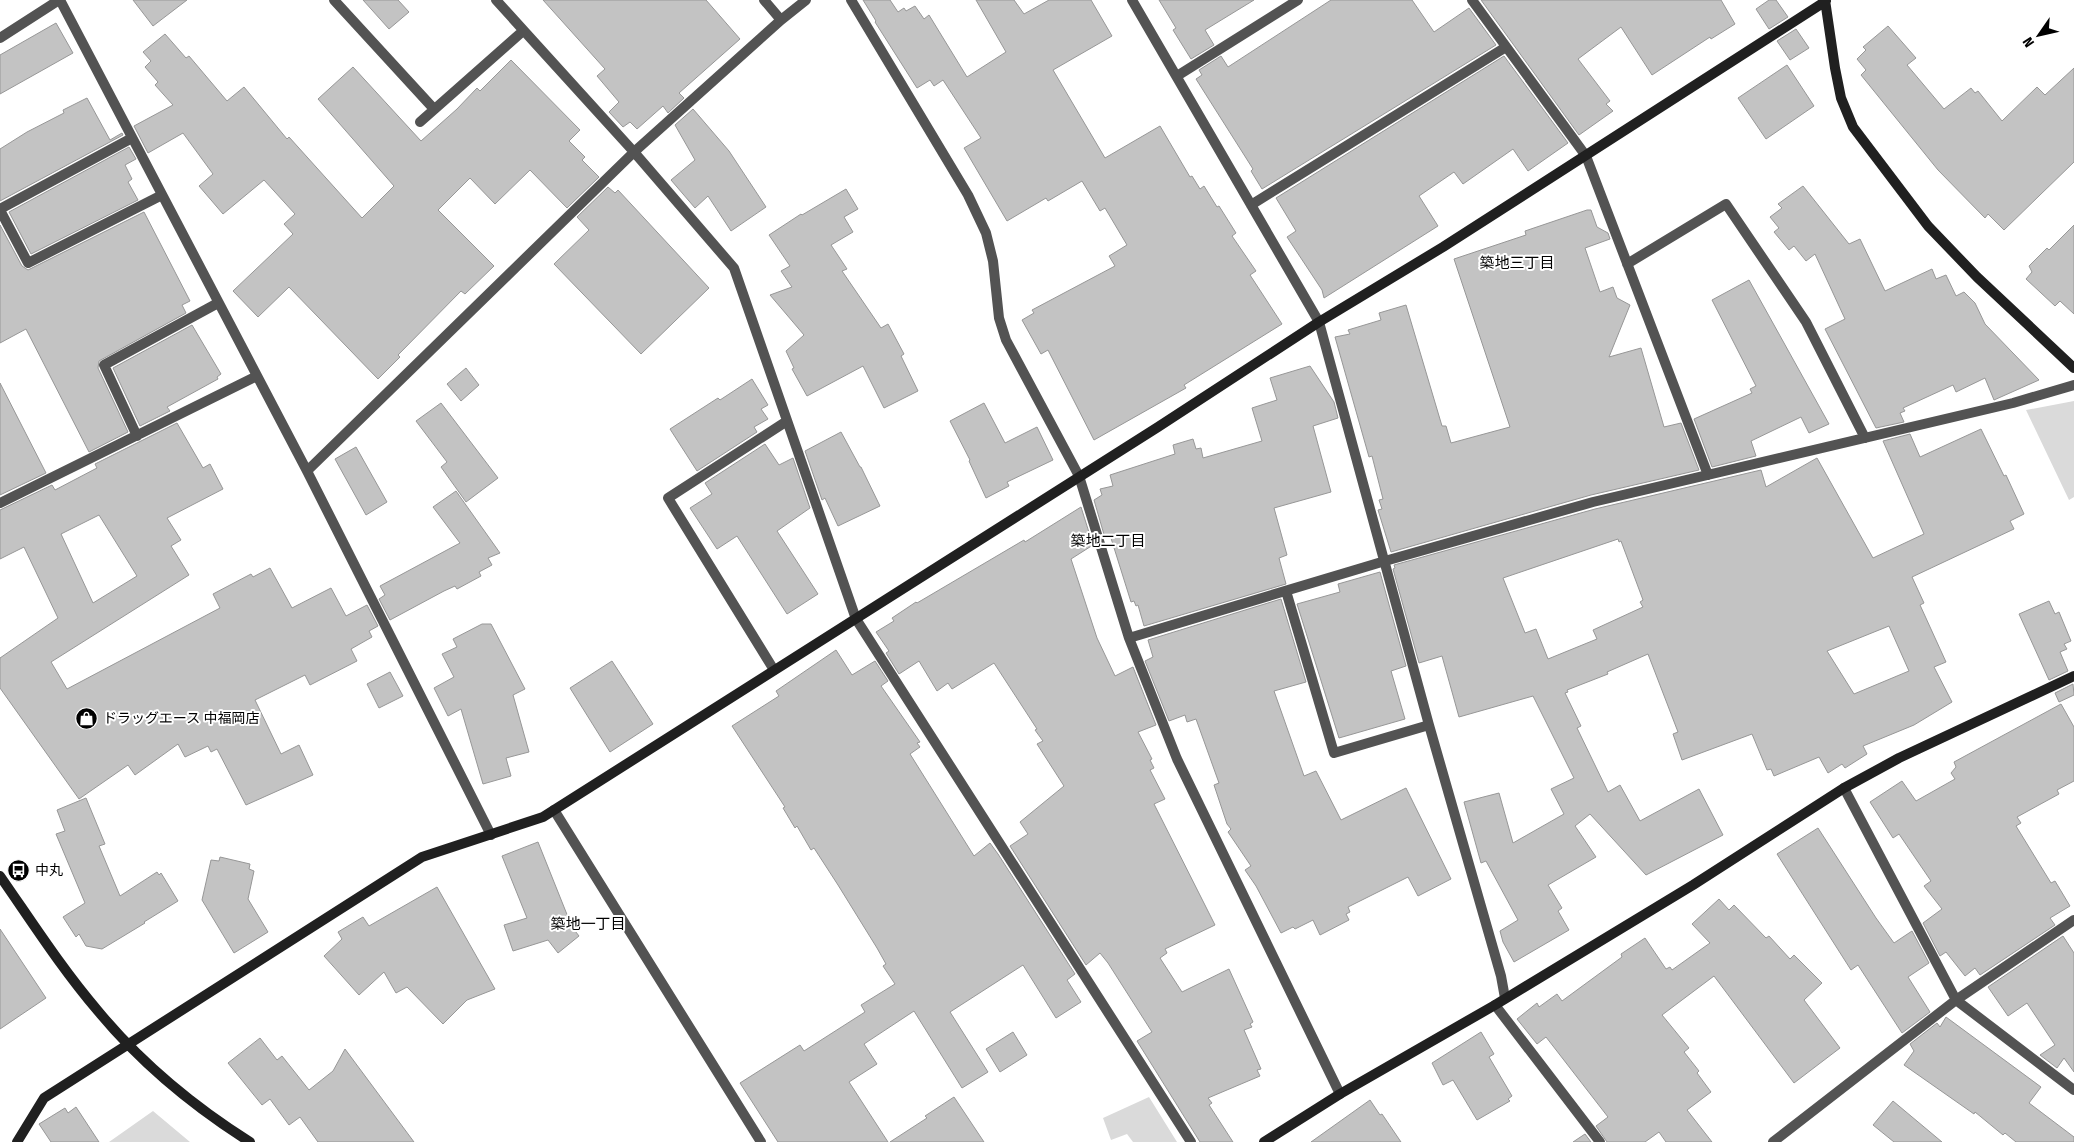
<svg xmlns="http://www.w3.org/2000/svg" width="2074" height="1142" font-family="'Fira Sans Condensed','Noto Sans JP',sans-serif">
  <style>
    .green { fill: #dadada }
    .building { fill: #c3c3c3; stroke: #979797; fill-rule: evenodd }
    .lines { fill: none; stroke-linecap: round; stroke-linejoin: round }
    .street { stroke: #535353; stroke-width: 10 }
    .secondary { stroke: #202020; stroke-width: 10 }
    .labels { text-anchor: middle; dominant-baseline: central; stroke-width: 4; stroke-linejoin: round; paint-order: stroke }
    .poi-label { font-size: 14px; fill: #000; stroke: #fff; text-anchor: start }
    .neighbourhood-label { font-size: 15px; fill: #000; stroke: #fff }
  </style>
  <rect width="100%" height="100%" fill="#fff"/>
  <path class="green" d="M2074 401V497L2069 500 2026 410Z
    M1149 1097 1177 1142H1133L1127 1134 1111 1140 1103 1118Z
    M153 1111 190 1142H109Z"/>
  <path class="building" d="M133 0H187L153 26Z
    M363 0H398L409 12 389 29Z
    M543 0H706L740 39 679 93 684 98 668 113 663 106 637 129 630 122 623 127 609 112 619 102 597 76 605 69Z
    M863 0H890L898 12 904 8 906 11 915 6 924 19 929 15 967 77 1006 52 976 0H1014L1024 14 1049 0H1091L1112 36 1053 70 1105 158 1160 126 1190 177 1192 176 1200 189 1204 186 1217 207 1219 206 1236 233 1232 236 1256 271 1250 275 1282 324 1184 385 1186 388 1094 440 1048 350 1041 354 1022 320 1034 313 1032 310 1115 266 1109 256 1127 245 1105 208 1100 211 1082 181 1048 201 1046 198 1007 221 964 148 981 138 943 80 934 86 930 80 917 88 875 22 876 21Z
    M1159 0H1254L1205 30 1214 45 1191 59 1173 30 1176 28Z
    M1331 0H1412L1434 32 1469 8 1496 45 1262 189 1251 171 1253 169 1196 79 1202 75 1199 70 1221 56 1228 67Z
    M1481 0H1721L1735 24 1711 39 1710 37 1652 75 1621 27 1578 59 1610 101 1606 104 1613 111 1579 135Z
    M1769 0H1776L1788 17 1769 29 1756 9Z
    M56 23 73 53 0 94V55Z
    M1888 26 1916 58 1907 65 1944 109 1971 88 1975 93 1978 91 2002 121 2037 87 2045 95 2074 68V162L2004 230 1988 214 1985 218 1938 170 1861 75 1866 70 1857 59 1866 50 1863 47Z
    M1796 29 1809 48 1790 60 1777 41Z
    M165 34 186 58 189 56 227 101 244 87 287 139 289 137 362 218 394 186 318 99 353 67 421 141 457 109 477 88 480 91 511 60 580 130 569 141 585 157 582 160 599 177 567 208 530 170 495 204 470 178 438 210 494 266 465 294 461 291 398 355 400 357 378 379 289 287 258 317 233 291 293 234 284 224 295 214 264 180 223 214 199 186 213 174 183 133 148 153 134 126 173 105 155 85 158 82 145 67 151 61 143 52Z
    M1504 56 1568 143 1528 171 1513 149 1463 184 1454 172 1419 196 1438 226 1324 298 1322 290 1287 237 1296 231 1276 198Z
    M1787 65 1814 106 1766 139 1738 98Z
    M87 98 110 140 122 133 123 135 0 201V149L27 132 64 113 63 110Z
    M693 109 729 151 766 207 731 231 708 196 695 208 671 180 695 160 675 125Z
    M129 147 136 159 125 165 132 179 128 182 138 200 31 254 9 212Z
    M1803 186 1849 244 1860 239 1885 291 1932 269 1936 279 1946 275 1956 296 1964 292 1975 303 1985 324 2039 380 1994 400 1985 378 1956 392 1953 385 1903 408 1905 411 1900 413 1904 422 1876 428 1825 329 1845 319 1815 254 1806 261 1794 246 1789 250 1774 232 1779 228 1770 217 1782 208 1778 204Z
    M608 187 615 193 618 190 709 288 641 354 554 264 589 230 577 217Z
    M846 189 858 209 844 217 853 232 831 245 847 269 842 271 881 328 888 324 904 354 901 356 918 391 884 408 863 366 807 396 792 369 794 368 786 351 804 335 770 295 792 287 781 271 790 266 769 235 801 214 802 215Z
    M1587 210H1591L1597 227 1608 233 1610 239 1585 248 1600 292 1613 287 1617 298 1630 305 1609 357 1641 348 1664 427 1681 423 1699 470 1591 495 1391 552 1378 510 1382 509 1379 500 1383 499 1372 456 1369 457 1335 337 1350 334 1348 330 1381 320 1379 313 1406 305 1442 426H1446L1451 443 1510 427 1454 259 1526 235 1525 231Z
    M144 212 190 301 182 305 186 313 99 361 98 368 128 432 89 452 26 329 0 343V225L22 266 28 270Z
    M2074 225V314L2060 301 2055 306 2026 279 2032 272 2029 266 2047 248 2049 250Z
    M1749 280 1829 424 1809 433 1801 417 1751 441 1756 456 1712 467 1694 419 1752 393 1750 389 1756 386 1712 300Z
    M192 325 221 374 217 377 218 379 167 407 170 411 140 426 113 368Z
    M1310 366 1334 402 1338 418 1313 426 1331 492 1274 508 1287 555 1279 558 1286 584 1144 626 1138 605 1136 606 1134 601 1131 602 1110 535 1105 538 1094 500 1102 495 1100 489 1113 486 1110 475 1175 454 1173 445 1193 439 1196 449 1201 448 1203 458 1262 441 1252 408 1277 400 1270 378Z
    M466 368 479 385 461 401 447 384Z
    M752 379 768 405 761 409 768 419 754 427 757 432 697 471 670 429 718 398 720 400Z
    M0 383 46 473 0 495Z
    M441 403 498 478 466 502 441 467 447 462 416 421Z
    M984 403 1005 443 1037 427 1053 460 1007 482 1009 486 986 498 969 461 970 460 950 421Z
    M177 423 203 468 210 464 223 489 167 518 181 540 171 546 189 575 51 662 67 689 220 608 213 594 251 574 253 577 270 568 292 608 331 588 346 616 367 605 378 626 369 631 372 637 351 649 357 661 310 685 305 675 255 700 281 754 299 745 313 775 246 805 217 749 211 752 208 746 185 757 178 744 135 775 128 765 79 799 0 688V658L58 618 24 547 0 559V510L52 485 55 490 97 468 95 464ZM99 515 137 576 93 603 61 534Z
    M1981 429 2004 476 2006 475 2024 514 2010 521 2014 529 1912 577 1924 603 1920 605 1946 662 1934 667 1952 702 1914 725 1863 746 1867 754 1845 768 1842 764 1828 773 1819 757 1774 776 1771 769 1767 770 1752 734 1682 760 1673 734 1678 732 1648 654 1607 672 1608 674 1567 690 1568 692 1565 693 1581 726 1577 728 1608 792 1620 785 1640 821 1699 789 1723 835 1646 875 1590 814 1575 826 1596 857 1548 885 1562 908 1558 911 1569 930 1514 962 1503 942 1500 931 1518 920 1486 861 1481 863 1464 802 1499 793 1513 843 1564 814 1551 789 1574 778 1533 696 1459 717 1442 656 1419 663 1393 569 1395 568 1394 565 1595 509 1761 470 1766 487 1817 458 1873 558 1924 534 1883 441 1910 434 1920 457ZM1618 539 1619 542 1621 541 1643 600 1640 602 1643 607 1593 630 1597 639 1548 659 1536 629 1525 633 1503 578ZM1889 626 1909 671 1854 694 1827 651Z
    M841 432 860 467H861L880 506 838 526 825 498 822 500 805 451Z
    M765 444 779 465 793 458 810 508 777 531 818 594 787 614 737 536 717 549 690 508 712 494 705 483Z
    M356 447 387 502 366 515 335 459Z
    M456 491 500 553 488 558 492 565 479 572 481 576 457 589 455 586 444 591 390 620 379 599 385 595 380 586 460 543 433 507Z
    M1081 507 1093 545 1071 559 1097 638 1115 676 1133 667 1156 725 1138 732 1152 759 1150 760 1154 768 1150 770 1165 799 1154 804 1215 925 1165 949 1167 953 1160 958 1182 992 1229 969 1253 1022 1250 1024 1252 1027 1244 1030 1261 1069 1257 1070 1260 1076 1208 1098 1212 1103 1209 1105 1233 1142H1200L1137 1041 1152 1032 1108 963 1100 953 1086 965 1010 846 1028 834 1020 822 1064 786 1037 744 1043 741 1035 730 1037 729 994 663 952 689 948 683 937 691 919 661 899 674 886 653 889 651 876 632 894 621 892 618 916 602 917 603 1024 540 1025 542Z
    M1380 572 1406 666 1391 671 1405 719 1339 738 1297 604 1340 592 1338 584Z
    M1281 599 1306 682 1274 691 1304 776 1316 771 1341 820 1406 788 1451 879 1418 896 1408 877 1348 907 1350 912 1346 914 1349 920 1320 935 1313 920 1295 929 1293 927 1281 933 1256 886 1245 870 1251 866 1228 832 1231 829 1227 824 1214 785 1219 783 1196 719 1187 722 1185 715 1169 721 1145 661 1153 657 1148 640Z
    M2049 601 2055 614 2059 612 2071 641 2064 644 2067 649 2060 652 2068 671 2049 680 2019 614Z
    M482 624H491L525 689 513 695 529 752 506 758 511 776 483 784 461 709 448 716 434 688 454 677 442 654 457 647 453 639Z
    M836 650 852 675 875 661 888 681 881 686 920 742 917 743 920 747 910 754 974 856 990 843 998 854 1075 974 1067 980 1081 1002 1056 1018 1023 965 950 1012 988 1072 962 1088 914 1011 864 1044 877 1064 849 1082 888 1142H778L740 1083 800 1045 804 1051 865 1012 861 1005 895 984 883 966 886 964 877 948 838 885 814 848 811 850 797 826 795 828 783 808 785 807 732 726 779 696 776 691Z
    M612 661 653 724 610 752 570 688Z
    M390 672 403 696 379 708 367 684Z
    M2073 684 2074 695 2059 702 2055 693Z
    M2061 704 2074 727V781L2057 790 2059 794 2017 817 2021 823 2016 826 2051 883 2055 881 2070 906 2050 918 2055 925 1980 975 1975 968 1965 976 1946 952 1940 956 1923 923 1942 909 1924 886 1931 881 1899 834 1893 838 1870 802 1902 781 1916 801 1955 779 1951 773 1956 767 1954 762Z
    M86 798 105 844 99 846 120 896 157 872 159 875 161 873 178 901 144 922 145 923 102 949 86 946 79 934 76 937 63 917 85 903 56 834 65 831 57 810Z
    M1818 828 1876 918 1894 943 1912 931 1929 963 1908 977 1930 1012 1902 1033 1858 965 1851 970 1777 854Z
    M538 842 572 927 579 936 558 953 548 940 513 951 504 925 527 918 502 856Z
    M220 857 250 864 249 869 254 871 248 899 268 932 234 953 202 900 211 860 219 861Z
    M437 887 495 989 467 1000 443 1024 407 987 396 993 384 972 359 995 324 956 342 939 338 932 363 917 369 926Z
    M1719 899 1729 910 1734 905 1766 938 1769 936 1790 959 1794 955 1822 983 1804 1000 1840 1048 1794 1083 1714 976 1662 1015 1689 1048 1684 1052 1699 1071 1697 1073 1711 1092 1687 1110 1712 1142H1666L1659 1132 1645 1142H1607L1596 1126 1608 1117 1546 1037 1537 1044 1517 1019 1537 1003 1539 1007 1557 994 1562 1001 1622 957 1621 954 1645 938 1666 969 1670 967 1672 970 1710 943 1692 924Z
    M0 929 46 998 0 1029Z
    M2063 936 2074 953V1072L2064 1058 2057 1068 2040 1055 2055 1045 2027 1003 2008 1016 1988 987Z
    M1946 1017 2041 1087 2029 1103 2074 1137V1142H2016L2005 1133 2003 1135 1975 1112 1974 1114 1904 1065 1914 1051 1910 1044 1937 1023 1940 1027Z
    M1013 1032 1027 1055 1000 1072 986 1049Z
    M1481 1032 1494 1054 1489 1057 1512 1096 1508 1099 1510 1101 1477 1120 1453 1080 1443 1085 1432 1063Z
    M260 1038 277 1060 282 1056 309 1090 333 1071 345 1049 414 1142H318L300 1117 289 1125 270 1099 262 1105 228 1063Z
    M954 1097 984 1142H890L927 1118 925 1116Z
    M1370 1100 1380 1115 1382 1114 1401 1142H1311Z
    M1893 1101 1942 1142H1894L1873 1125Z
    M76 1107 99 1142H51L39 1124 65 1108 68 1113Z
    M1585 1134 1591 1142H1573Z"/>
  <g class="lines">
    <path class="street" d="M60 0 307 471 491 835
      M334 0 434 109
      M496 0 634 152 734 268 856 619 1191 1142
      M764 0 781 20
      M851 0 968 195 986 233 993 261 999 318 1006 340 1079 476 1129 638 1177 759 1340 1094
      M1132 0 1319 322 1429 725 1501 976 1505 998
      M1472 0 1586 156 1708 475
      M0 38 59 0
      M1177 76 1298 0
      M420 122 523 31
      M1251 205 1506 47
      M0 209 132 138
      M0 210 28 263 162 195
      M1627 264 1726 204 1806 322 1865 438
      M137 436 104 365 218 303
      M307 471 634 152 781 20 806 0
      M0 503 257 376
      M1286 591 1334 753 1429 725
      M1129 638 1385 561 1593 502 2013 403 2074 385
      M774 670 668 498 787 421
      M1844 788 1956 1000 2074 1090
      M554 810 761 1142
      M1495 1005 1600 1142
      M1773 1142 1956 1000 2074 920"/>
    <path class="secondary" d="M1825 0 1835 68 1841 98 1853 127 1928 226 1977 277 2074 368
      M0 876C32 922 62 969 98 1011 141 1063 193 1106 250 1142
      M17 1142 44 1098 422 857 543 817 1158 427 1319 322 1443 247 1826 1
      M1264 1142 1340 1094 1495 1005 1693 885 1844 788 1899 758 2074 676"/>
  </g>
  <defs>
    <symbol id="shop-disc" viewBox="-11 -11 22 22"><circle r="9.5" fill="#000" stroke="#fff"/><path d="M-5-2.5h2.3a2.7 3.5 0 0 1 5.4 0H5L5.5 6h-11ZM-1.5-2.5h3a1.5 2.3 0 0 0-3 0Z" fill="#fff"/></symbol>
    <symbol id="bus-disc" viewBox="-11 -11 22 22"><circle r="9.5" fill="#000" stroke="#fff"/><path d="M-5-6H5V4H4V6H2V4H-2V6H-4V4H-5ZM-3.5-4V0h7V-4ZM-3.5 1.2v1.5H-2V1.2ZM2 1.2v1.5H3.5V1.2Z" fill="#fff"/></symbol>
  </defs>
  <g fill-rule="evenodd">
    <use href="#shop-disc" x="74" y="706" width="25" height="25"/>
    <use href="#bus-disc" x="6" y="858" width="25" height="25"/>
  </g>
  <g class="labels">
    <g class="poi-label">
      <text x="103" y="718">ドラッグエース 中福岡店</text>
      <text x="35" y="870">中丸</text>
    </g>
    <g class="neighbourhood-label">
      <text x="1517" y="263">築地三丁目</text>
      <text x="1108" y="541">築地二丁目</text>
      <text x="588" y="924">築地一丁目</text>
    </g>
  </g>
  <g transform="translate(2039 35) rotate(236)" stroke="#ffffff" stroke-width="4" paint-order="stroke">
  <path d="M0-4L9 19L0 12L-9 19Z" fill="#000000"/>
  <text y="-8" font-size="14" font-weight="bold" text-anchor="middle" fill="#000000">N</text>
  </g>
</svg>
